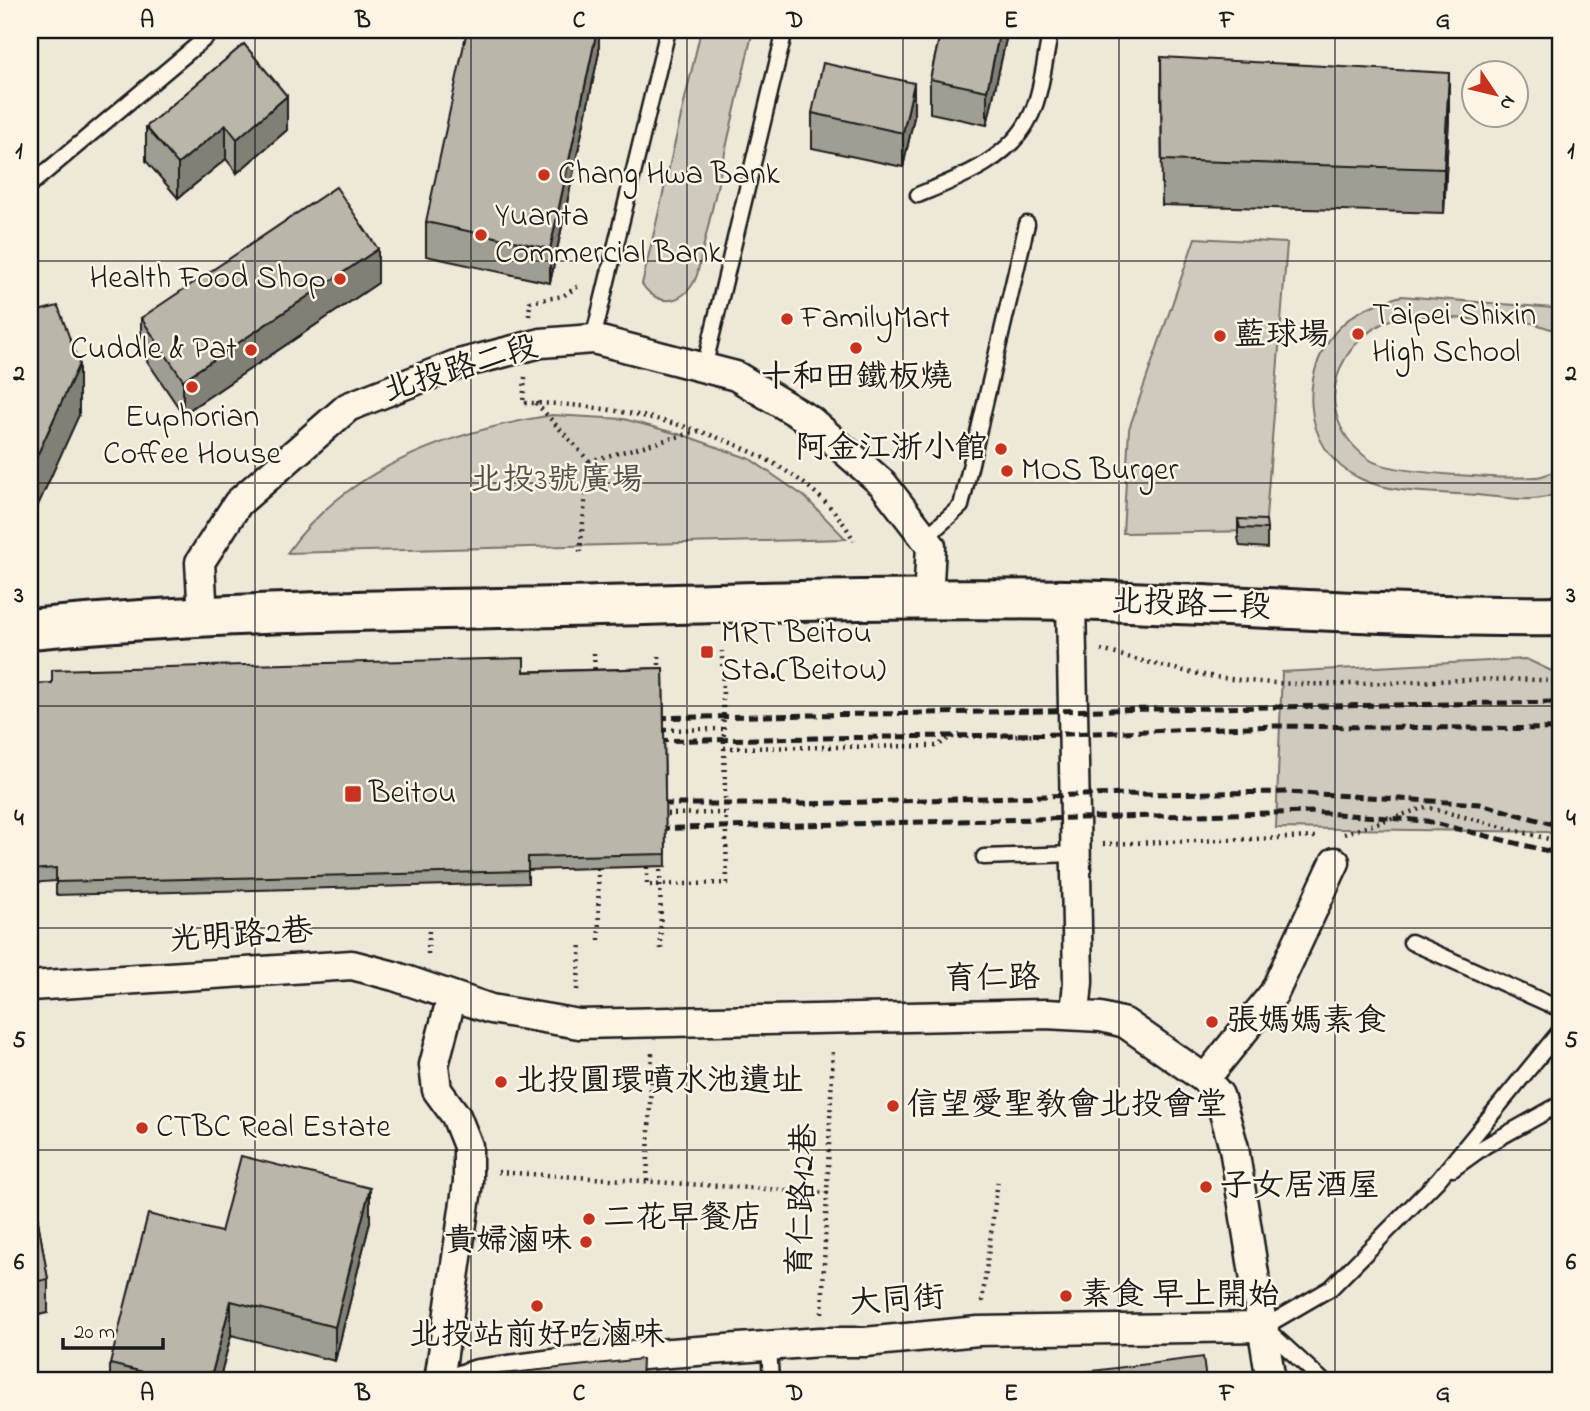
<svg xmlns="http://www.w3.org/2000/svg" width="1590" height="1411" font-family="'Indie Flower','LXGW WenKai TC',sans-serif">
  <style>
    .green { fill: #cfcabd; stroke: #76736c; stroke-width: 2 }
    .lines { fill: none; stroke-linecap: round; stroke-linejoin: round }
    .lane-casing { stroke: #1c1c1c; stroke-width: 19 }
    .street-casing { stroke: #1c1c1c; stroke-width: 33 }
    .secondary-casing { stroke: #1c1c1c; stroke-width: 44 }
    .path { stroke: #1c1c1c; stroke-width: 4.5; stroke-dasharray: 2 5; stroke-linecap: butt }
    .lane { stroke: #fcf5e5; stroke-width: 14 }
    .street { stroke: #fcf5e5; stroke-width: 28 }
    .secondary { stroke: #fcf5e5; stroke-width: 38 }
    .rail { stroke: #1c1c1c; stroke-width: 5; stroke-dasharray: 10 5; stroke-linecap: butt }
    .wall { fill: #a09d92; stroke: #1c1c1c; stroke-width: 2 }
    .shaded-wall { fill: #827f77; stroke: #1c1c1c; stroke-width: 2 }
    .building { fill: #bab6aa; stroke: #1c1c1c; stroke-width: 2 }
    .grid { fill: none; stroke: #1c1c1c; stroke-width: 2; stroke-opacity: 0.55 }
    .poi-dot { fill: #c8321e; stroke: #fcf5e5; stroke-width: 2.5 }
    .labels { text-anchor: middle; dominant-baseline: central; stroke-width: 5; stroke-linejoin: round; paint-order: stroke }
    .poi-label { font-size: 32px; fill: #1c1c1c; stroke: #fcf5e5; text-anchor: start }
    .street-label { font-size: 32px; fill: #1c1c1c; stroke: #fcf5e5 }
    .park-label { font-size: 32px; fill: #52504c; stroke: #fcf5e5 }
    .neatline { fill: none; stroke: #1c1c1c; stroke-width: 2.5 }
    .grid-label { font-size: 23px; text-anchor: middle; font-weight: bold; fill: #1c1c1c }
  </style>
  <rect width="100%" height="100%" fill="#eee8d9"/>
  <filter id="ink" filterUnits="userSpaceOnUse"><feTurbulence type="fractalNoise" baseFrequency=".0143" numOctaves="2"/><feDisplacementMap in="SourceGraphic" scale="14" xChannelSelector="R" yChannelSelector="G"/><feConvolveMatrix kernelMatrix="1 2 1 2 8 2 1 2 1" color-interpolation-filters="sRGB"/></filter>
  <g filter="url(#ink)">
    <path class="green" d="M701 30H753L697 275C687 303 659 310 642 284Z
      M1195 238 1287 243 1265 531 1123 533 1129 429Z
      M1401 296 1554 308 1560 311V332L1532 323 1405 315C1336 332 1305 415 1370 460 1391 474 1506 479 1535 477 1543 477 1552 472 1560 469V492C1536 505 1503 497 1476 495 1439 492 1396 495 1361 479 1299 451 1297 365 1344 323 1360 308 1381 302 1401 296Z
      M552 415 624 419 689 437 750 459 805 497 846 539 287 553C346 468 454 431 552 415Z
      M1526 659 1560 675V836L1547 832 1276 828 1282 672Z"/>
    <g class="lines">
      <defs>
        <path id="lane" d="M30 185 215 30
          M918 195C960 178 1011 159 1031 115 1042 92 1045 55 1051 30
          M593 339 668 30
          M704 368 785 30
          M925 538 961 506 1027 224
          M984 857 1075 854
          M1411 942 1560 1009
          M1453 1169 1485 1146 1560 1104
          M769 1346 771 1381
          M1323 1381 1264 1327 1331 1288 1438 1180 1560 1031"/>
        <path id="street" d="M1071 600 1078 982 1075 1014
          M203 617 200 562 238 503 348 407 455 365 541 343 593 339 736 376 811 421 883 484 931 546 928 600
          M30 986 352 965 394 976 491 1009 579 1024 1046 1014 1101 1017 1125 1023 1205 1079 1219 1095 1234 1148 1271 1381
          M1205 1079 1274 993 1335 862
          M439 1381 468 1182V1146L456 1116 437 1090 434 1065 452 996
          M457 1381 478 1374 589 1359 820 1342H865L978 1331 1264 1327"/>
        <path id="secondary" d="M30 629C206 612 383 610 560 607 729 603 899 597 1068 600 1232 604 1396 618 1560 616"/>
      </defs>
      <use href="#lane" class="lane-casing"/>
      <use href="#street" class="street-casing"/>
      <use href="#secondary" class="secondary-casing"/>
      <path class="path" d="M529 316 530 302 563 296 580 285
        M525 377 523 403C626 402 803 441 854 541
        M536 403 589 461 580 552
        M589 461 699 431
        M1101 650C1144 661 1187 674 1231 679 1340 693 1451 674 1560 681
        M594 653 595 675
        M659 672V652
        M658 730 724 729
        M724 748 937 746 951 737 1043 735
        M660 814 725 813
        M1344 834 1426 807 1560 842
        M1103 844 1315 837
        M660 863 661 950
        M647 867V885L727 883 722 651
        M598 868 599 944
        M428 954 429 928
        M577 990 581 944
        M498 1172 829 1193
        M647 1181 652 1053
        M982 1302 998 1180
        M822 1313 833 1049"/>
      <use href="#lane" class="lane"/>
      <use href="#street" class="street"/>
      <use href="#secondary" class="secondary"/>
      <path class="rail" d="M643 718 1560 702
        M643 741 1068 734 1275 726 1560 729
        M647 804H804L1076 795 1286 792 1480 804 1560 826
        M644 829 1312 812 1426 821 1560 854"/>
    </g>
    <path class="wall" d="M599 30V52L550 283 426 256V222Z
      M941 30H1008L987 125 930 113V79Z
      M244 44 287 130 237 173 226 159 178 198 146 161V127Z
      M1161 57 1449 117 1444 213 1162 205Z
      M812 113 914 117 903 167 812 148Z
      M378 283 183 414 141 352V318Z
      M1238 519 1267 529V548L1240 546 1238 538Z
      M663 668 666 866 528 870V883L56 895V881L30 883V684Z
      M30 1175 48 1279V1313L30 1317Z
      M370 1222 335 1361 231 1335 219 1381H110V1364L221 1232Z"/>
    <path class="shaded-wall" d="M597 30H599V52L550 283V249Z
      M1000 30H1008L987 125V91Z
      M1449 73V117L1444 213V169Z
      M914 83V117L903 167V133Z
      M287 96V130L237 173V139Z
      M226 125V159L178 198V164Z
      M378 249V283L183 414V380Z
      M79 364V415L30 523V471Z
      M370 1188V1222L335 1361V1327Z
      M231 1301V1335L219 1381H210Z"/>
    <path class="building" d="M467 30H597L550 249 426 222Z
      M941 30H1000L987 91 930 79Z
      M244 44 287 96 237 139 226 125 178 164 146 127Z
      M1161 57 1449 73 1444 169 1162 160Z
      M823 63 914 83 903 133 812 113Z
      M336 187 378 249 183 380 141 318Z
      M58 306 79 364 30 471V313Z
      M1238 519 1266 520 1267 529 1240 528Z
      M524 658V672L663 668 666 854 528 857V871L56 882V868L30 870V684L52 683V670Z
      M241 1156 370 1188 335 1327 231 1301 210 1381H181L110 1364 148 1214 221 1232Z
      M30 1175 48 1279 30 1283Z
      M1203 1357 1206 1381H1013Z
      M642 1359 641 1381H493L492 1375Z"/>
  </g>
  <path class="grid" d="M255 30V1381M471 30V1381M687 30V1381M903 30V1381M1119 30V1381M1335 30V1381M30 261H1560M30 483H1560M30 706H1560M30 928H1560M30 1150H1560"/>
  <g class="poi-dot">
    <circle cx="544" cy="175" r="7"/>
    <circle cx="481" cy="235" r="7"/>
    <circle cx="340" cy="279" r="7"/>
    <circle cx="787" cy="319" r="7"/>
    <circle cx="1358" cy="334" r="7"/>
    <circle cx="1220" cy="336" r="7"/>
    <circle cx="856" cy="348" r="7"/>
    <circle cx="251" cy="350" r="7"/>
    <circle cx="192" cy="387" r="7"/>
    <circle cx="1001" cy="449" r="7"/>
    <circle cx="1007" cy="471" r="7"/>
    <rect x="700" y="645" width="14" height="14" rx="3.5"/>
    <rect x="344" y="785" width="18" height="18" rx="3.5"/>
    <circle cx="1212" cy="1022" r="7"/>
    <circle cx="501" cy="1082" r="7"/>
    <circle cx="893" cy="1106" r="7"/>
    <circle cx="142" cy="1128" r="7"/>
    <circle cx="1206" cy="1187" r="7"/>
    <circle cx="589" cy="1219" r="7"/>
    <circle cx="586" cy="1242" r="7"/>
    <circle cx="1066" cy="1296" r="7"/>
    <circle cx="537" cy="1306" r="7"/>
  </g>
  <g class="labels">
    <g class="poi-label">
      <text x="558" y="175">Chang Hwa Bank</text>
      <text x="495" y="217">Yuanta<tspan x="495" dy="37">Commercial Bank</tspan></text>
      <text x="326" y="279" text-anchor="end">Health Food Shop</text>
      <text x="1372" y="316">Taipei Shixin<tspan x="1372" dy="37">High School</tspan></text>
      <text x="801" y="319">FamilyMart</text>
      <text x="1234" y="336">藍球場</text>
      <text x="237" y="350" text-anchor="end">Cuddle &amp; Pat</text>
      <text x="856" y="378" text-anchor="middle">十和田鐵板燒</text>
      <text x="192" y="418" text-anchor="middle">Euphorian<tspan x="192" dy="37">Coffee House</tspan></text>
      <text x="987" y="449" text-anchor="end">阿金江浙小館</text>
      <text x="1021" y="471">MOS Burger</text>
      <text x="721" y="634">MRT Beitou<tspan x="721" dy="37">Sta.(Beitou)</tspan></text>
      <text x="369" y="794">Beitou</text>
      <text x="1226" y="1022">張媽媽素食</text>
      <text x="515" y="1082">北投圓環噴水池遺址</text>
      <text x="907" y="1106">信望愛聖教會北投會堂</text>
      <text x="156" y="1128">CTBC Real Estate</text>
      <text x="1220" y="1187">子女居酒屋</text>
      <text x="603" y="1219">二花早餐店</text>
      <text x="572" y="1242" text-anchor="end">貴婦滷味</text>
      <text x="1080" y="1296">素食 早上開始</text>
      <text x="537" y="1336" text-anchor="middle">北投站前好吃滷味</text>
    </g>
    <g class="street-label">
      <text transform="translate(461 370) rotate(-17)">北投路二段</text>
      <text transform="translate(1191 606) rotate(2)">北投路二段</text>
      <text transform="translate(241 937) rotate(-4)">光明路2巷</text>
      <text transform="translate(992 980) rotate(-1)">育仁路</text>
      <text transform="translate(804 1200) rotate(-88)">育仁路12巷</text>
      <text transform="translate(897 1302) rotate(-4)">大同街</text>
    </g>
    <g class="park-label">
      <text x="557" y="481">北投3號廣場</text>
    </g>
  </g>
  <rect width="1590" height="1411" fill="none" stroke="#fcf5e5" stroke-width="77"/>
  <g transform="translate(1495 94) rotate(125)"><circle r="33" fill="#fcf5e5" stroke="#a29e95" stroke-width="2"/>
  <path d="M0-5L12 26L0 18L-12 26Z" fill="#c8321e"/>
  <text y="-10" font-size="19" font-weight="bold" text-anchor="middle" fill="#1c1c1c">N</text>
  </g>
  <path d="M63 1338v10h100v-10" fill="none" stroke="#1c1c1c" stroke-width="3.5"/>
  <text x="74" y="1338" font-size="21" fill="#1c1c1c" stroke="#fcf5e5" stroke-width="5" paint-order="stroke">20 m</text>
  <rect x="38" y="38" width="1514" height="1334" class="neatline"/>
  <g class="grid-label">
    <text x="147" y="27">A</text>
    <text x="363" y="27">B</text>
    <text x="579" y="27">C</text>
    <text x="795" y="27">D</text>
    <text x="1011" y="27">E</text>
    <text x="1227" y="27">F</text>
    <text x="1443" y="27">G</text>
    <text x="19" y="158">1</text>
    <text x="1571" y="158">1</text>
    <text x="19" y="380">2</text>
    <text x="1571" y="380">2</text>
    <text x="19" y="602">3</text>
    <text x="1571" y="602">3</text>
    <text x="19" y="825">4</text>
    <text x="1571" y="825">4</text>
    <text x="19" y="1047">5</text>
    <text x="1571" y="1047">5</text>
    <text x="19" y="1269">6</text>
    <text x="1571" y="1269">6</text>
    <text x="147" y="1400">A</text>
    <text x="363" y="1400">B</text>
    <text x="579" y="1400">C</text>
    <text x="795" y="1400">D</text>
    <text x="1011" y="1400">E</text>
    <text x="1227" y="1400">F</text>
    <text x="1443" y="1400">G</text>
  </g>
</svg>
